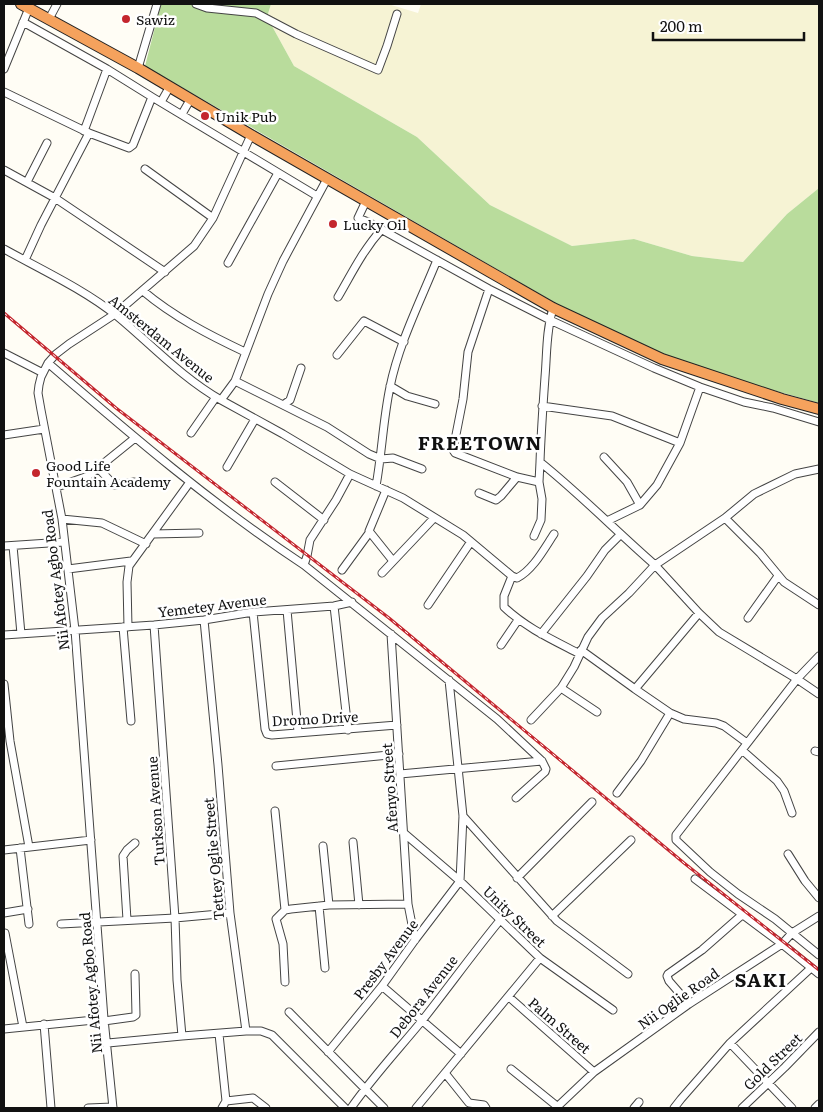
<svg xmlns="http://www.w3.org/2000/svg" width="823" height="1112" font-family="Literata,serif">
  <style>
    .farmland { fill: #f6f3d4 }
    .forest { fill: #b9dc9c }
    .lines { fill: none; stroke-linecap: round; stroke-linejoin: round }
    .minor-casing { stroke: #444; stroke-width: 9 }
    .highway-casing { stroke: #222; stroke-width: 12 }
    .minor { stroke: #fff; stroke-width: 7 }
    .highway { stroke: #f5a25d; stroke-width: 10 }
    .rail-casing { stroke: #c4262e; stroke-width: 3 }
    .rail { stroke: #fff; stroke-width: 1; stroke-dasharray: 4; stroke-linecap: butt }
    .poi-dot { fill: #c4262e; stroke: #fff; stroke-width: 2 }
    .labels { text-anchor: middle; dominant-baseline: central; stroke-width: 5; stroke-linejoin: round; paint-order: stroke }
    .poi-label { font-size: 14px; fill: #111; stroke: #fff; text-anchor: start }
    .street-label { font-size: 14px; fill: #111; stroke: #fff }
    .district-label { font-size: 19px; font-weight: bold; letter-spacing: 1px; fill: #111; stroke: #fff }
  </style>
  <rect width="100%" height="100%" fill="#fffdf5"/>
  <path class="farmland" d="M271 4H388L418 13 421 4H819V188L787 214 743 262 692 256 634 239 572 246 490 205 417 137 294 66 267 17Z"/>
  <path class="forest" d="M161 4H271L267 17 294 66 417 137 490 205 572 246 634 239 692 256 743 262 787 214 819 188V403L762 387 693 365 657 351 573 313 145 66Z"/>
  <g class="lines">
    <defs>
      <path id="minor" d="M196 4 207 8 256 13 296 34 378 70 387 46 397 14
        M49 19 57 4
        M138 68 157 4
        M4 69 29 8
        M4 92 89 133 129 148 133 145 152 97 107 69 23 22
        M152 97 317 196
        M161 102 169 88
        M182 114 190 100
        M84 131 107 69
        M145 169 213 218
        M4 170 55 198 165 272
        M27 182 47 143
        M366 201 358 218 368 222 489 289 550 320 654 368 700 387 744 402 773 408 819 422
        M4 249C40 269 85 290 117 316 151 344 182 378 221 400L235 381 268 294 283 261 327 179
        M25 260 41 225 89 133
        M228 263 278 173
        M489 289 468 352 463 399 453 450 455 453 517 477 539 482
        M143 291C174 317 209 335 245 352
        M338 297C352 273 363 250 382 229
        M4 353 43 373
        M337 355 364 321 404 342
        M48 363C130 434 213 505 304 565L497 719 542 761 546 769 545 772 516 798
        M235 381 327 427 369 454 381 459 393 458 422 469
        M390 386 407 396 435 404
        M221 400 283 434 350 474 403 498 463 535 512 576 504 596V607C526 628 553 640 580 654
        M283 405 290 400 301 368
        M542 406 612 416 680 443
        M191 433 216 397
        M4 435 44 429
        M604 457 627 482 640 505
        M540 462C541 433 543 405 545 377 547 354 546 331 553 308
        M227 467 255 419
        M99 469 114 485 134 482
        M819 469 795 474 754 494 725 518 655 565 699 613 719 632 797 679 676 835V840L710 872 738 894 775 919 819 955
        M275 482 324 520
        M376 486C382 453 383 420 390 387 399 343 420 302 437 260
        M57 487 88 476 135 438
        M386 490 369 531 393 561
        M479 493 496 500 501 496 517 477
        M725 518 760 553 784 582 819 605
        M62 519 102 523 146 544
        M607 521 640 505 657 485 680 443 700 387
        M153 534 199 533
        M4 546 64 542
        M13 546 21 634
        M304 565 307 556 310 540 336 500 350 474
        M68 569 131 561
        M342 570 369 533
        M382 573 434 518
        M512 576 517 578C533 570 544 549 554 534
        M428 605 470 543
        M334 606 348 730
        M287 610 298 732
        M253 612 265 729 267 734 272 735 397 725
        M748 618 778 576
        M123 627 131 721
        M128 627 127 582 129 566 190 482
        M391 634 408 904 415 940
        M541 634 587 576 605 550 620 535
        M4 635 154 625 204 620 253 612 334 606 352 602
        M501 645 518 620
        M581 650 635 689 699 613
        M819 656 797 679 819 694
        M449 680 463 816 460 881
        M4 684 10 741 29 847
        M561 688 597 712
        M635 689 670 713 684 719 716 723 724 726 747 743
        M531 720 561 688 574 667 588 637 602 618 629 593 655 565C616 531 580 494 540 462L539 482 542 499 541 520 534 536
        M742 750 777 781 784 791 792 813
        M815 751 819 752
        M276 766 399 754
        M400 774 542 761
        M617 793 641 761 670 713
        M275 811 285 910
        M463 816 557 921 628 974
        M405 834 460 881 540 958 613 1010
        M353 842 359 905
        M323 846 329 905
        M20 848 29 924
        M4 850 91 840
        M788 854 805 881 819 898
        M517 878 592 802
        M695 879 782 944 819 974
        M319 906 325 968
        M4 913 28 909
        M552 916 631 840
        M127 920 123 856 127 850 135 843
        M61 924 175 918 154 625
        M5 933 23 1027
        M285 982 283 944 276 919 285 910 291 909 329 905 408 904
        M382 986 461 1054
        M509 997 594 1072
        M689 1004 669 981 667 976 668 974 702 950 743 914
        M289 1012 384 1108
        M104 1021 133 1017 136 1015 135 974
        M44 1024 51 1108
        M4 1029 104 1019
        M246 1031H261L272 1035 345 1108
        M219 1034 226 1101 222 1108
        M182 1036 246 1031 230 913 218 765 204 620
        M108 1043 182 1036 177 980 175 918 230 913
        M328 1052 382 986 415 940 460 881
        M511 1069 558 1107
        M445 1073 469 1103 484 1105 486 1108
        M226 1101 253 1098 266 1108
        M88 1108 113 1107
        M113 1108 104 1019 75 630 62 519 41 410 38 393 39 385 41 377 48 363 56 354 69 344 115 314 194 246 213 218 251 135
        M351 1108C372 1078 397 1051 421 1022 448 988 473 953 501 919
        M416 1108 540 958
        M556 1108 594 1072 689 1004 782 944 792 933 819 916
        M634 1108 639 1102
        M674 1108 681 1099 730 1043
        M742 1108 785 1067 819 1032
        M792 1108 730 1043 811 968
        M815 1108 819 1104"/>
      <path id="highway" d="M21 4 138 68 251 135 553 308 662 359 782 399 819 409"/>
    </defs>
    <use href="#minor" class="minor-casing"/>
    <use href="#highway" class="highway-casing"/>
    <use href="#minor" class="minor"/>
    <use href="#highway" class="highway"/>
    <defs>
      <path id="rail" d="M4 313 116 408 389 618 684 863 819 970"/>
    </defs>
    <use href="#rail" class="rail-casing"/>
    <use href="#rail" class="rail"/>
  </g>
  <g class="poi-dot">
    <circle cx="126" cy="19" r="5"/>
    <circle cx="205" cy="116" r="5"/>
    <circle cx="333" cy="224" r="5"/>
    <circle cx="36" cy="473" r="5"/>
  </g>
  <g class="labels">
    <g class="poi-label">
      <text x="136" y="19">Sawiz</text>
      <text x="215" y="116">Unik Pub</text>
      <text x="343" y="224">Lucky Oil</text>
      <text x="46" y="465">Good Life<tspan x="46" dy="16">Fountain Academy</tspan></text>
    </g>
    <g class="street-label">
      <text transform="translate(162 338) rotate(39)">Amsterdam Avenue</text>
      <text transform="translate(55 580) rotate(-97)">Nii Afotey Agbo Road</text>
      <text transform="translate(212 605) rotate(-7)">Yemetey Avenue</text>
      <text transform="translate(315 718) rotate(-3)">Dromo Drive</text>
      <text transform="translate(389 788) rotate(-94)">Afenyo Street</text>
      <text transform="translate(155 811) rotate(-94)">Turkson Avenue</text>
      <text transform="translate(213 859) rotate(-95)">Tettey Oglie Street</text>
      <text transform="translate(515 916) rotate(44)">Unity Street</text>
      <text transform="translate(385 959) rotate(-53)">Presby Avenue</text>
      <text transform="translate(90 983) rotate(-95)">Nii Afotey Agbo Road</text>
      <text transform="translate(423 996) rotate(-52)">Debora Avenue</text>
      <text transform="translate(678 998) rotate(-35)">Nii Oglie Road</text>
      <text transform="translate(560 1025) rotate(41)">Palm Street</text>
      <text transform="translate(772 1061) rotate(-44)">Gold Street</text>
    </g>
    <g class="district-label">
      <text x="480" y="442">FREETOWN</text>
      <text x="761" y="979">SAKI</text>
    </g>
  </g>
  <rect width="823" height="1112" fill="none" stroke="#111111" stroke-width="10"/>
  <path d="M653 32v8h151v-8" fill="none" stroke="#111111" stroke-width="2.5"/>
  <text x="660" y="32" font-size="15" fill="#111111" stroke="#ffffff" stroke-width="4" paint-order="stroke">200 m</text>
</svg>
